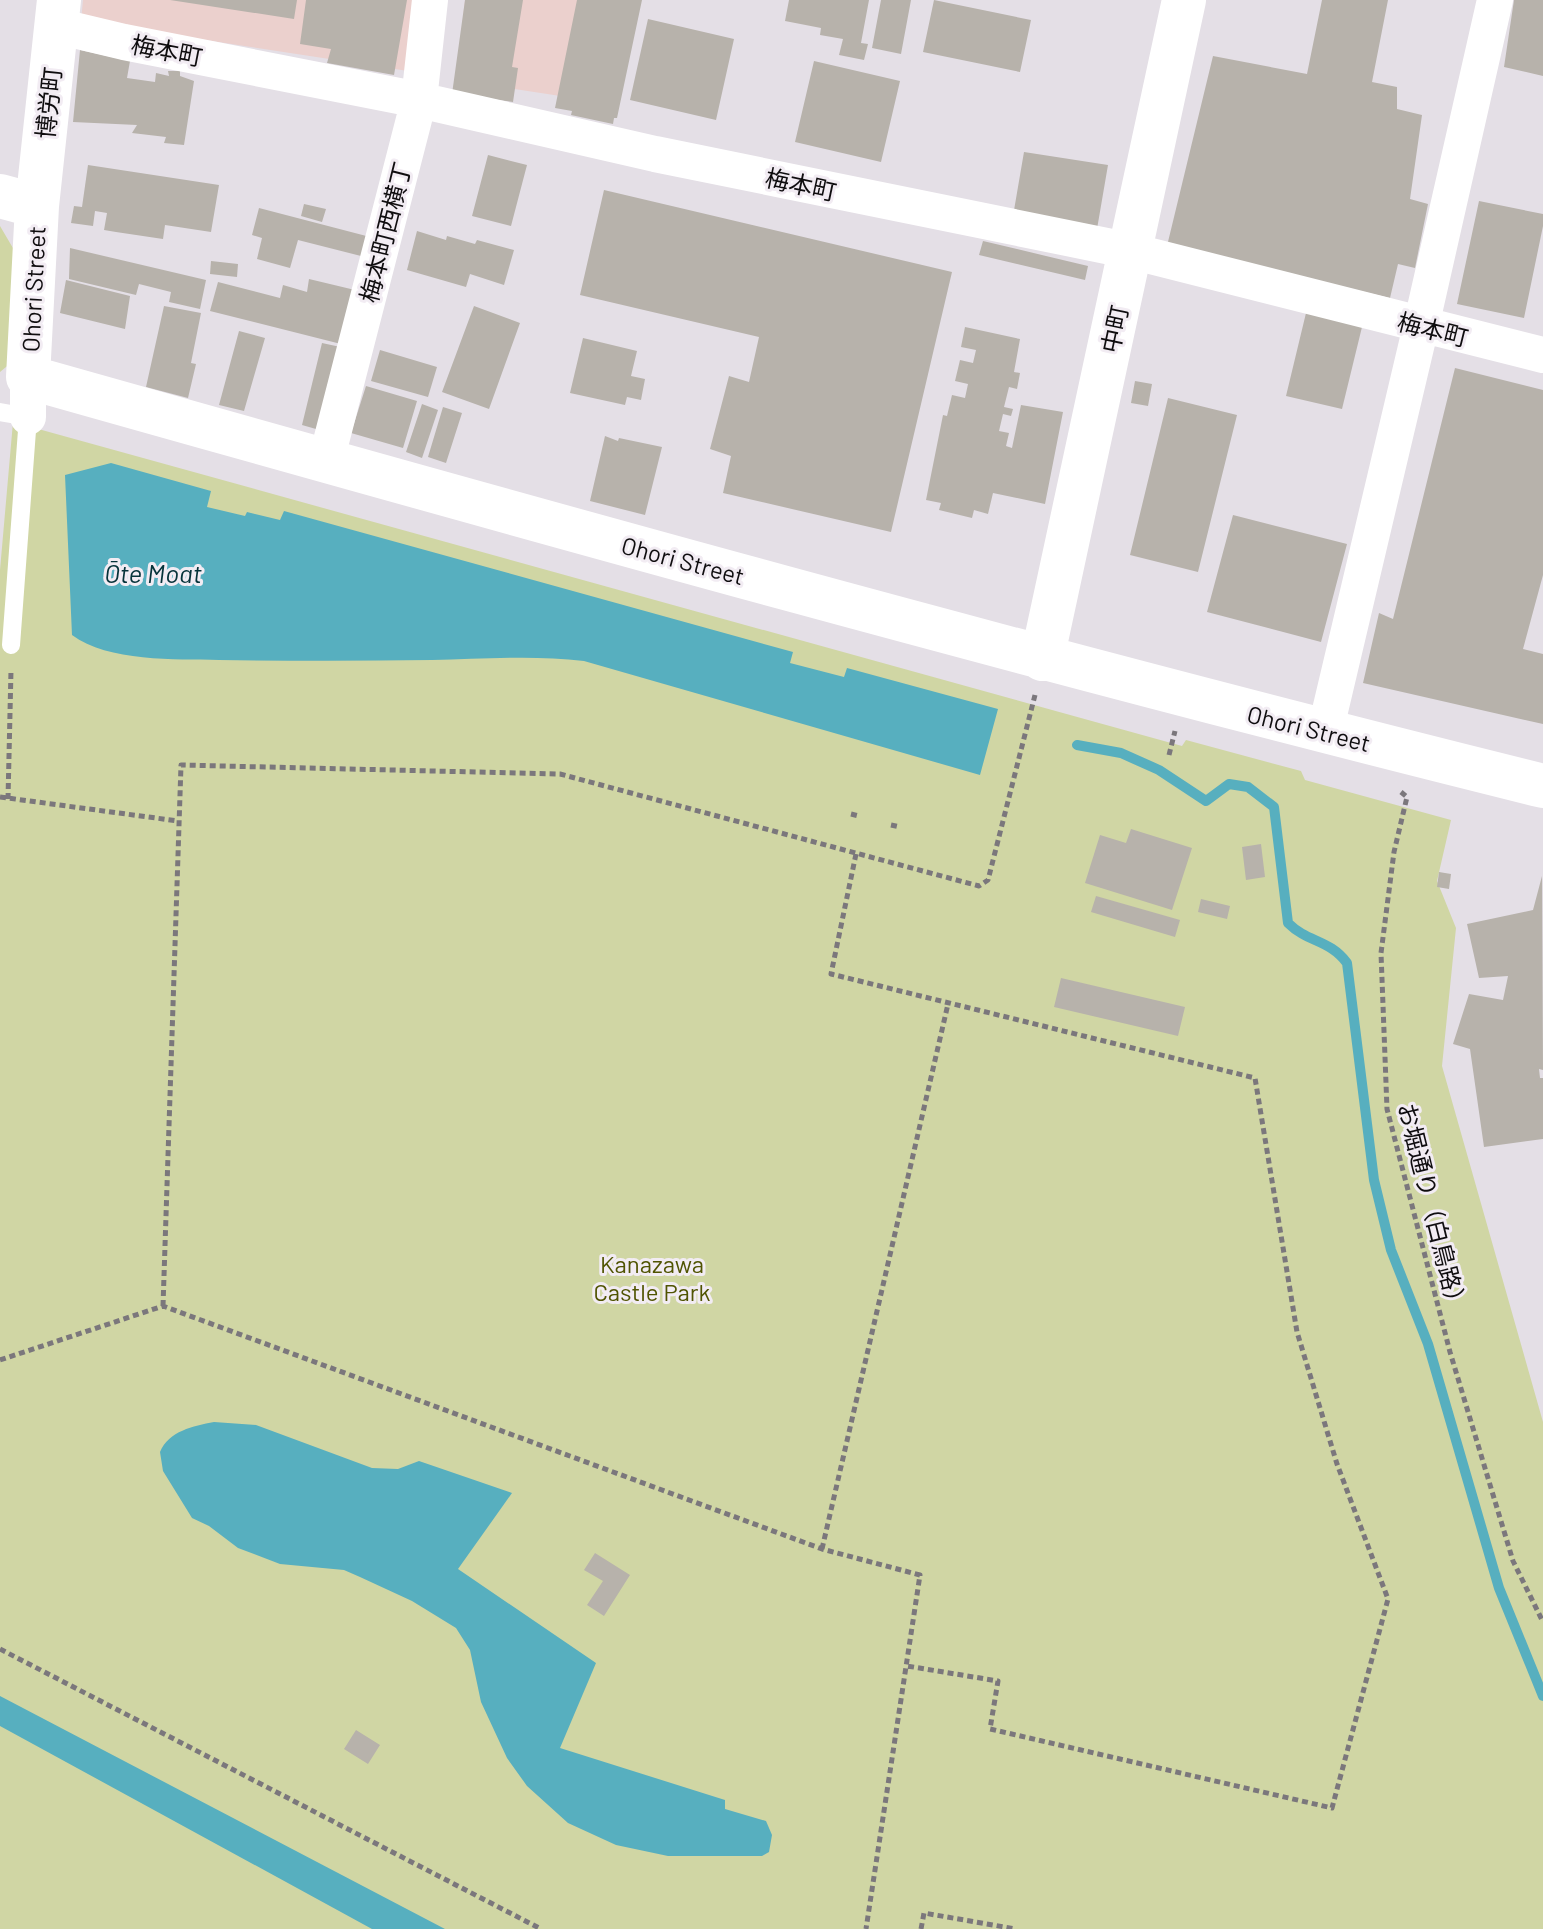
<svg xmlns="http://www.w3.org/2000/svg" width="1543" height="1929" font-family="Barlow,'Noto Sans JP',sans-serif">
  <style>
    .commercial { fill: #ebd0cd }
    .green { fill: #d0d6a4 }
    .water { fill: #57afbf }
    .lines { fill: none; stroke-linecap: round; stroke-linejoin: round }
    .stream { stroke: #57afbf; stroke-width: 10 }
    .building { fill: #b7b2ab }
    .path { stroke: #7b777c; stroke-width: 5; stroke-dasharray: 6 4; stroke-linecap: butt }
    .service { stroke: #fff; stroke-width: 18 }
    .minor { stroke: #fff; stroke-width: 36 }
    .tertiary { stroke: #fff; stroke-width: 44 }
    .labels { text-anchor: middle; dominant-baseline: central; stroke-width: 6; stroke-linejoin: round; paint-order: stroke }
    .street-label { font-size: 24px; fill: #0f0d0f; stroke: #f2ecf3 }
    .park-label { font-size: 24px; fill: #505402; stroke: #f2ecf3 }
    .water-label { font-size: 26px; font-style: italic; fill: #06333a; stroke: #f2ecf3 }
  </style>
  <rect width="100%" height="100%" fill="#e4dfe6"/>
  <path class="commercial" d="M83 0H417L408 71 81 21Z
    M465 0H631L606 103 456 80Z"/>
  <path class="green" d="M0 226 20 260 18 357 0 372Z
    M13 422 1182 746 1186 740 1301 771 1305 780 1451 820 1437 881 1456 928 1442 1066 1543 1422V1929H0V570Z"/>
  <path class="water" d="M111 463 211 491 207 507 245 516 247 512 280 520 284 511 793 652 790 663 844 677 847 668 998 709 980 775 584 661C534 655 482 659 432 660 361 661 290 661 219 660 176 659 108 662 72 635L65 475Z
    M214 1422 256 1425 372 1468 398 1469 419 1461 512 1493 458 1569 596 1663 560 1748 725 1800V1809L766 1821 772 1835 769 1852 762 1856H668L616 1845 568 1823 527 1786 507 1758 481 1702 470 1650 456 1628 412 1601 360 1577 344 1570 280 1564 238 1548 209 1526 192 1518 163 1471 160 1452C169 1431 193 1426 214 1422Z
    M0 1696 445 1929H372L0 1726Z"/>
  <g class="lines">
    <path class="stream" d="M1077 745 1121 753 1159 770 1206 801 1229 784 1248 787 1274 807 1288 923C1308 943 1329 939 1347 963L1374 1180 1391 1250 1428 1344 1499 1588 1543 1696"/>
  </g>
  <path class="building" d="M170 0H297L294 19Z
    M306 0H407L394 75 327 63 331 49 300 44Z
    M465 0H523L512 67 518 68 513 102 452 94Z
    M577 0H642L617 118H614L613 124 571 115 572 111 555 108Z
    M789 0H869L861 43 868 44 864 60 839 55 843 39 820 35 821 28 785 21Z
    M881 0H911L901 54 872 48Z
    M934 0 1031 20 1020 72 923 52Z
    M1322 0H1388L1372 82 1397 87V109L1422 115 1410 199 1428 204 1415 268 1398 264 1390 298 1167 246 1213 56 1307 74Z
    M1514 0H1543V76L1504 67Z
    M648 19 734 39 716 120 630 100Z
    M80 50 130 61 127 78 155 82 156 73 169 76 168 71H180V76L194 81 184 145 164 143 166 137 132 133 137 125 73 122Z
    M814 61 900 81 881 162 795 142Z
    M1024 152 1108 165 1097 229 1013 216Z
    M488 155 527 165 511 226 472 216Z
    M88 165 219 185 211 232 165 225 163 239 116 232 104 230 107 213 95 211 93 226 71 223 74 206 82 207Z
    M604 190 952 272 891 532 723 493 731 456 710 449 729 376 749 382 759 337 580 295Z
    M1479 201 1543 214V226L1524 318 1457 304Z
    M304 204 326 209 322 222 301 216Z
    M259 208 374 238 361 256 298 240 290 268 257 259 262 238 252 235Z
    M417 231 446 240 447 236 475 244 477 240 514 250 504 285 470 274 466 287 407 270Z
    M983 241 1088 266 1085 280 979 255Z
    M70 248 206 280 200 309 169 302 171 292 139 284 136 295 69 279Z
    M211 261 238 264 237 277 210 274Z
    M309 279 355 290 341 344 210 311 218 282 280 298 283 285 307 292Z
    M66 280 130 296 125 329 60 313Z
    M164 306 201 313 191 363 196 364 188 398 146 387Z
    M474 306 520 323 489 409 442 392Z
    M1306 313 1362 327 1342 409 1286 396Z
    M965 327 1020 339 1014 372 1020 373 1017 389 1009 387 1004 407 1013 409 1011 416 1003 414 999 431 1009 433 1006 446 1012 448 1021 405 1063 412 1045 504 993 493 988 514 974 510 972 518 939 510 941 503 926 500 943 415 947 416 952 395 965 398 968 384 955 381 960 360 973 363 976 350 961 347Z
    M239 331 265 338 244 411 219 405Z
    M583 338 637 351 631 376 645 379 641 400 627 397 625 405 570 393Z
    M322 343 345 348 323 431 302 425Z
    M380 350 437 367 428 397 371 381Z
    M1455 368 1543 390V575L1523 649 1543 654V724L1363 683 1379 613 1393 619Z
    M1135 381 1152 384 1148 406 1131 403Z
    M366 386 417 401 403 448 351 433Z
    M1168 398 1237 415 1198 572 1130 555Z
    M422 404 438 410 422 458 406 452Z
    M443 407 462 413 446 463 428 457Z
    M605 436 618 441 619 438 662 447 645 515 590 501Z
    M1233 515 1347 544 1321 642 1207 612Z
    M1131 829 1192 848 1172 910 1085 883 1100 835 1126 843Z
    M1261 844 1265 877 1246 880 1242 847Z
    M1439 872 1451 874 1449 889 1437 887Z
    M1542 876 1543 1070 1539 1069 1540 1078H1543V1139L1484 1147 1470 1049 1453 1044 1469 994 1503 1000 1508 976 1479 978 1467 924 1533 910Z
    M1096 896 1180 920 1175 937 1091 912Z
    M1201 899 1230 906 1227 919 1198 912Z
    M1061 978 1185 1007 1178 1036 1054 1007Z
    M595 1553 630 1575 604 1616 587 1605 603 1581 584 1570Z
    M356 1730 380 1745 368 1764 344 1749Z"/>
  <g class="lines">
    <path class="path" d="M1169 755 1175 731
      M1401 792 1407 797 1394 852 1381 953 1387 1109 1450 1352 1513 1561 1543 1622
      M0 797 178 821
      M8 799 11 670
      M851 814 859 816
      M891 825 900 827
      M856 854 831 974 1255 1078 1297 1332 1337 1464 1388 1599 1332 1808 990 1729 998 1681 907 1666
      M163 1306 181 765 560 774 979 886 988 880 1035 695
      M0 1360 163 1306 822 1549 920 1575 866 1929
      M822 1549 948 1004
      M0 1649 541 1929
      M921 1929 924 1913 1016 1929"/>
    <path class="service" d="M0 412 28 417 11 645"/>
    <path class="minor" d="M57 26 124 42 419 100 655 154 1131 251 1543 355
      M28 417V377
      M326 461 419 100 430 0
      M1325 732 1421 326 1495 0"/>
    <path class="tertiary" d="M59 0 37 206 28 377C531 519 1035 660 1543 786
      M0 196 37 206
      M1042 659 1184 0"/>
  </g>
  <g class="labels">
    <g class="street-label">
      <text transform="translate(167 50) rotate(11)">梅本町</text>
      <text transform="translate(48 103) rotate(-84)">博労町</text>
      <text transform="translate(801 184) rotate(12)">梅本町</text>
      <text transform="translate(385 232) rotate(-76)">梅本町西横丁</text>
      <text transform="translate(33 289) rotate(-87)">Ohori Street</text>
      <text transform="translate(1114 329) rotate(-78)">中町</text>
      <text transform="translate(1433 329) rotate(14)">梅本町</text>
      <text transform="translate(683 560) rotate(15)">Ohori Street</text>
      <text transform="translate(1309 728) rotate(14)">Ohori Street</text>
      <text transform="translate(1433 1208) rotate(76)">お堀通り（白鳥路）</text>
    </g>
    <g class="park-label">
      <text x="652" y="1263">Kanazawa<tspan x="652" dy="28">Castle Park</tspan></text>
    </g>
    <g class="water-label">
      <text x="153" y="572">Ōte Moat</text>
    </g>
  </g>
</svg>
